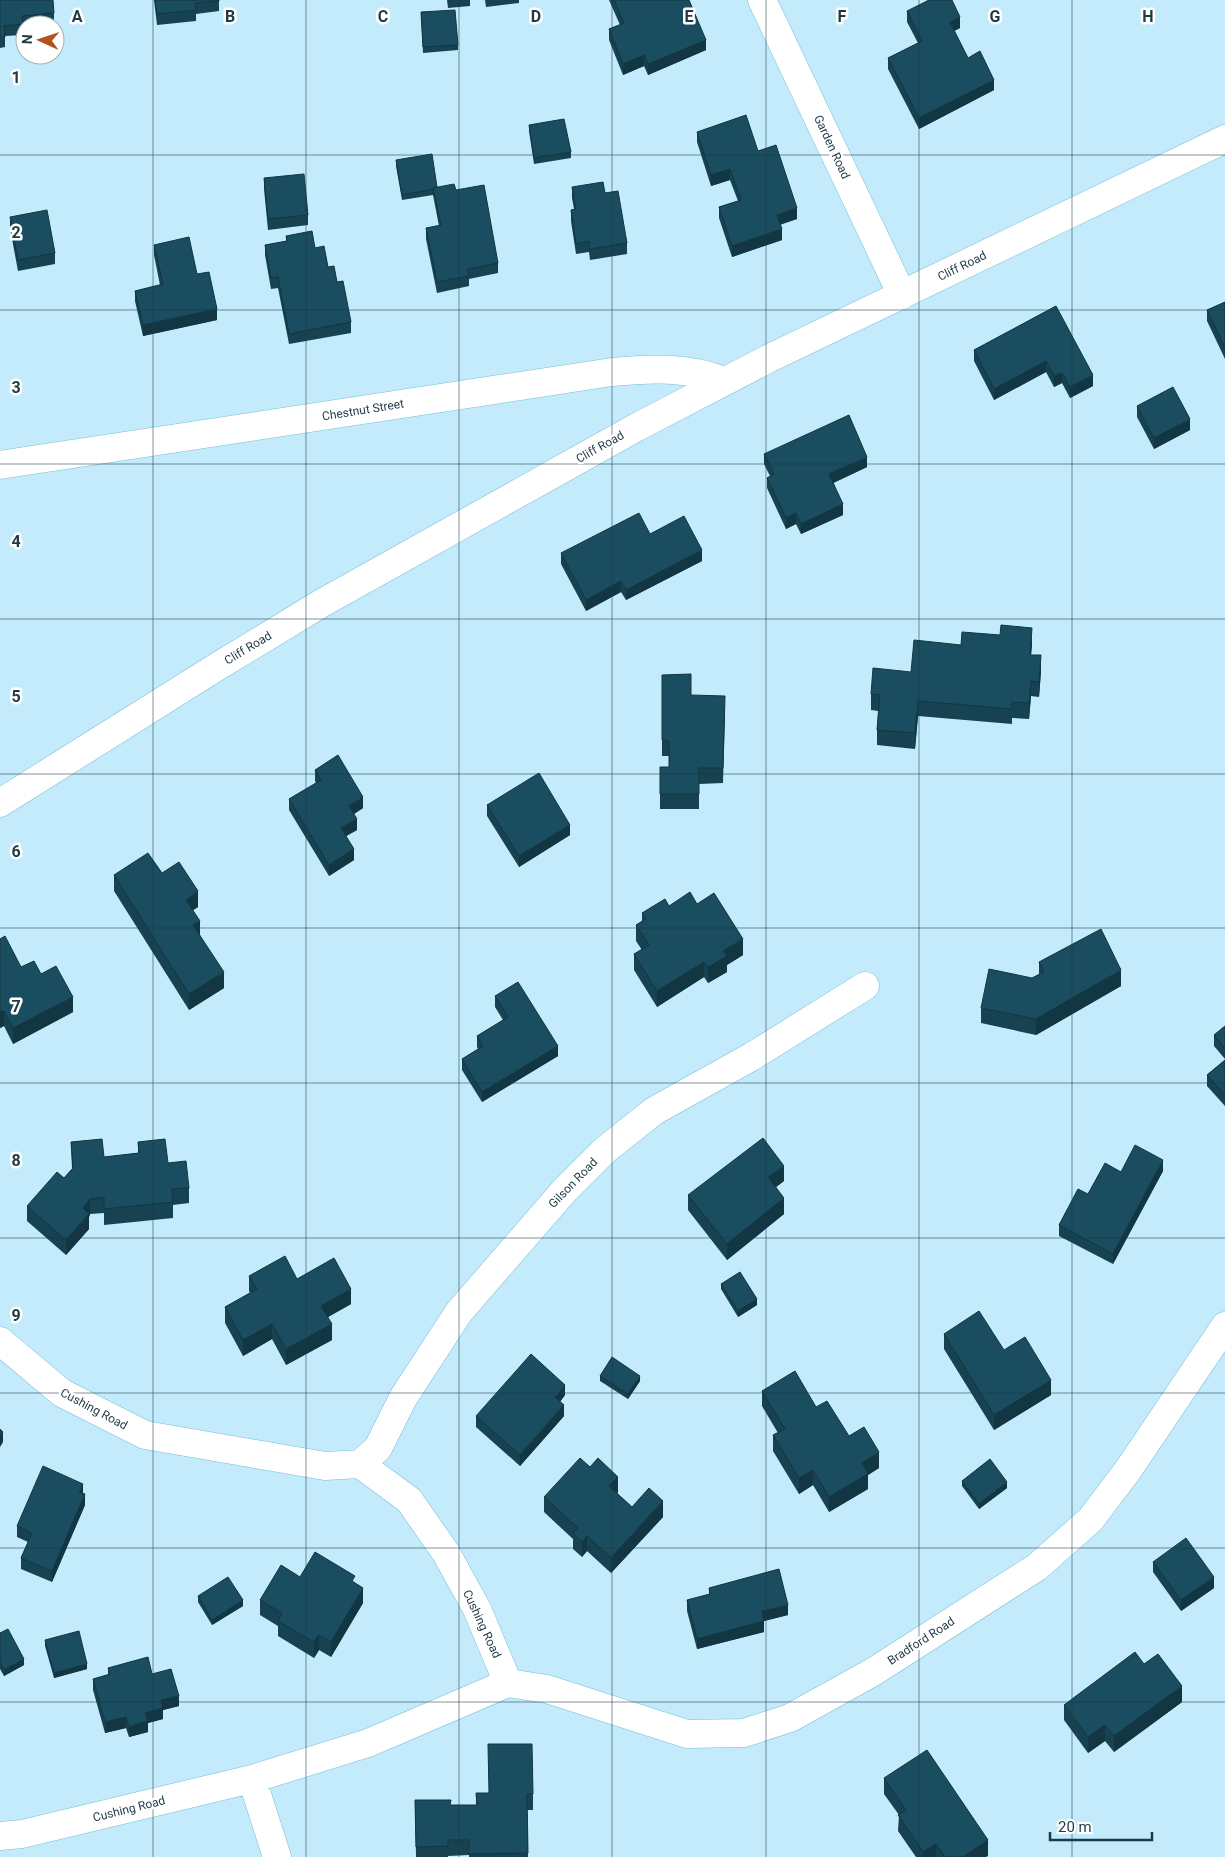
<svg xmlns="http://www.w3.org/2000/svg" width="1225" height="1857" font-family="Roboto,sans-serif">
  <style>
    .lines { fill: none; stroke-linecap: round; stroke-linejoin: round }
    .minor-casing { stroke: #79bdd6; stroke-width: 29 }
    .minor { stroke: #fff; stroke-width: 28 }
    .wall { fill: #164252 }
    .shaded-wall { fill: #123642 }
    .building { fill: #194d5f; stroke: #123642 }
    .grid { fill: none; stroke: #1e3a45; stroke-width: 1; stroke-opacity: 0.55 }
    .labels { text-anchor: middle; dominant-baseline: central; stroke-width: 5; stroke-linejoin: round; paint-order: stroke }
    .street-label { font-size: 12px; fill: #1e3a45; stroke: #fff }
    .grid-label { font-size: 16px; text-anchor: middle; font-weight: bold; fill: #1e3a45; stroke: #fff; stroke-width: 5; stroke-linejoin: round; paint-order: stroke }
  </style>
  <rect width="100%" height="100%" fill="#c3ebfb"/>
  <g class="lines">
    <defs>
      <path id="minor" d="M762 0 902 295
        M0 465 612 372C652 368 688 367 725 381
        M0 803 215 668 322 603 637 427 768 359 1225 139
        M0 1341 62 1393 145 1435 325 1466 360 1464 409 1500 446 1553 477 1609 508 1683 368 1743 252 1779 22 1834 0 1836
        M360 1464 378 1448 403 1398 459 1312 564 1191 605 1150 654 1111 751 1057 865 986
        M508 1683 547 1689 687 1734 744 1733 790 1718 873 1672 1037 1567 1091 1519 1128 1470 1225 1326
        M252 1779 277 1857"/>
    </defs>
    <use href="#minor" class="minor-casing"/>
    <use href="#minor" class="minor"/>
  </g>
  <path class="wall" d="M0 0 54 13V24L25 25V26H23V35L5 36V47L0 48Z
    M154 0H219V11L196 14V21L157 25Z
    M447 0H470V6L448 8Z
    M485 0H519V3L486 7Z
    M609 0H659L706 50 648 75 644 66 623 75 609 40V29L620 25Z
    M907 11 960 28 954 31 968 58 994 90 919 129 888 69V58L918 43 907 22Z
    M421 12 458 45V50L423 53Z
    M529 125 571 152V158L534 164 529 131Z
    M697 132 758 151 797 219 780 224 782 240 732 257 719 218V207L738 201 730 180 711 186 697 142Z
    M396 160 437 187 456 190 498 263V273L469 279V286L437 293 426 239V228L439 226 433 195 402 200 396 166Z
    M264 178 308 215V225L268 230 264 189Z
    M572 187 605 193 627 243V254L590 260 589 252 576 254 571 221V210L574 209 572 198Z
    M10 217 55 253V264L18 271 10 228Z
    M286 236 315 248 328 267 337 282 351 322V333L289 344 278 288 271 289 265 255V245L286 241Z
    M154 245 197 274 217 320 143 336 135 301V291L160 285 154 255Z
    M1225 302V359L1207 321V310Z
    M1056 306 1093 386 1070 398 1062 383 1054 387 1046 372 994 400 974 361V350Z
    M1137 406 1190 430 1154 449 1137 417Z
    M764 454 867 467 833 483 843 515 801 534 796 524 786 529 767 488V478L770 476 764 464Z
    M650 534 702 561 626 600 621 592 586 611 561 564V553Z
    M1032 643 1031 655 1041 671 1039 697 1031 696 1029 719 1012 718V724L918 716 915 749 877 745V730L878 711 871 710V694L961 645Z
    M662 675 691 695 725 711 723 783 699 784V809H660V767H669V756H662Z
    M315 770 363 808 354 814 357 830 346 836 354 860 329 876 289 810V799L316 783 315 781Z
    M487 805 570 835 519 867 487 816Z
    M114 875 198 907 193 910 200 935 224 988 189 1010 114 891Z
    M697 904 743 955 727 965V972L708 983 704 977 657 1007 634 970V954L642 950 636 941V925L642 921V913L669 906Z
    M0 939 21 967 41 974 73 1012 13 1044 4 1026 0 1028Z
    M1039 962 1121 986 1036 1035 981 1023V1008L1039 974Z
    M495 996 558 1056 482 1102 462 1070V1059L478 1049 477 1047V1036L503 1020 495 1007Z
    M1225 1026V1059L1214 1046V1035Z
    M1225 1060V1106L1207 1086V1075Z
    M71 1142 104 1157 138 1153V1142L168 1163 189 1188V1203L173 1205V1218L104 1225V1213L90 1214 89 1217V1229L66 1255 27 1221V1206L64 1178 72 1169Z
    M1163 1171 1113 1264 1059 1236V1225L1088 1194 1121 1172Z
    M784 1181 776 1187 784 1214 727 1260 688 1210V1195Z
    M249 1276 297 1279 351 1304 328 1317 332 1340 286 1365 272 1339 243 1356 225 1323V1307L250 1293 249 1291Z
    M721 1284 757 1305 738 1317 721 1289Z
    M944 1334 1051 1395 994 1430 944 1349Z
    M600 1376 640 1381 628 1399 600 1381Z
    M762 1391 816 1407 849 1436 879 1468 868 1475V1489L829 1512 813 1485 799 1494 773 1451V1435L778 1433 762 1406Z
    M565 1395 560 1402 564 1416 520 1466 476 1427V1416Z
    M962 1481 1007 1488 979 1509 962 1486Z
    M618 1492 617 1493 632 1507 663 1517 611 1573 587 1551 582 1557 573 1549V1539L544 1512V1497Z
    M83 1493 85 1505 52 1582 21 1569V1558L28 1542 17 1537V1526Z
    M1153 1562 1214 1588 1181 1611 1153 1572Z
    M300 1577 355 1583 363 1603 331 1657 319 1650 314 1658 278 1636V1626L260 1615V1600Z
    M709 1588 788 1615 764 1621V1632L697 1649 687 1611V1600L709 1594Z
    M198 1596 243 1606 212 1625 198 1602Z
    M0 1633 24 1665 4 1676 0 1669Z
    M45 1640 87 1669 54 1678 45 1646Z
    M1144 1664 1182 1702 1114 1752 1105 1741 1088 1753 1064 1720V1705Z
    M108 1668 152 1674 179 1706 163 1710V1719L148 1723V1732L129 1737 126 1728 105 1733 93 1690V1679L108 1675Z
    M884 1778 988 1856 985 1857H916L898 1831 899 1815 884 1794Z
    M476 1793 533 1794V1810H527L528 1857H469V1855L448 1856V1857H416L415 1800 451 1805H476Z"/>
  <path class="shaded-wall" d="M960 17V28L950 33V22Z
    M706 40V50L648 75V64Z
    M644 55V66L623 75V64Z
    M994 80V90L919 129V118Z
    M730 169V180L711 186V175Z
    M797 208V219L777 226V215Z
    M782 229V240L732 257V246Z
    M217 309V320L143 336V325Z
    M1046 361V372L994 400V389Z
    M1062 373V383L1054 387V376Z
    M1093 375V386L1070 398V387Z
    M1190 419V430L1154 449V438Z
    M867 457V467L829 485V474Z
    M843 504V515L801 534V524Z
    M796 513V524L786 529V518Z
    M702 550V561L626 600V590Z
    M621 581V592L586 611V600Z
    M1032 628V643L1030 670V655Z
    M1041 655V671L1039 697V682Z
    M1031 681V696L1029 719V703Z
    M918 701V716L915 749V733Z
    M363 797V808L349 817V806Z
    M357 819V830L341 839V828Z
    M570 825V835L519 867V856Z
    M354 849V860L329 876V865Z
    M198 891V907L186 915V900Z
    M200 921V936L193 925Z
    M743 939V955L727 965V972L708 983V967L723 951Z
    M704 962V977L657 1007V991Z
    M1121 970V986L1036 1035V1019Z
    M224 972V988L189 1010V994Z
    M73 997V1012L13 1044V1028Z
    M4 1011V1026L0 1028V1012Z
    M558 1046V1056L482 1102V1092Z
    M1163 1160V1171L1113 1264V1254Z
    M784 1166V1181L768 1193V1177Z
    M784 1198V1214L727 1260V1244Z
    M90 1199V1214L89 1217V1229L66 1255V1240L83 1208Z
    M351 1289V1304L321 1321V1306Z
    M757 1299V1305L738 1317V1311Z
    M272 1324V1339L243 1356V1340Z
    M332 1324V1340L286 1365V1349Z
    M640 1376V1381L628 1399V1394Z
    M1051 1380V1395L994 1430V1415Z
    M565 1385V1395L555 1408V1397Z
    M564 1405V1416L520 1466V1455Z
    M3 1432V1442L0 1447V1436Z
    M879 1452V1468L868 1475V1489L829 1512V1497L862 1463Z
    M813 1470V1485L799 1494V1478Z
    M618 1477V1492L609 1502V1486Z
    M1007 1482V1488L979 1509V1504Z
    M83 1484V1494L79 1492Z
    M85 1494V1505L52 1582V1571Z
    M663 1501V1517L611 1573V1558Z
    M587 1536V1551L582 1557V1542Z
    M1214 1577V1588L1181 1611V1600Z
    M363 1588V1603L331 1657V1642Z
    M243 1600V1606L212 1625V1620Z
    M788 1605V1615L764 1621V1632L697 1649V1639L762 1611Z
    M319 1635V1650L314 1658V1642Z
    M24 1659V1665L4 1676V1670Z
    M87 1664V1669L54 1678V1673Z
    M1182 1686V1702L1114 1752V1736Z
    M179 1696V1706L163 1710V1719L148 1723V1732L129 1737V1727L161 1700Z
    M126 1717V1728L105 1733V1722Z
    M1105 1725V1741L1088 1753V1737Z
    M988 1840V1856L985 1857H963Z
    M936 1844V1857H923V1852Z"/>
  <path class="building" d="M0 0H53L54 13 22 16 23 24 4 26 5 37H0Z
    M155 0H219V1L195 3 196 10 157 14Z
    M614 0H689L706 40 648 64 644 55 623 64 609 29 624 23Z
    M929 0H952L960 17 950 22 968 58 980 51 994 80 919 118 888 58 922 41 907 11Z
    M455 10 458 45 423 47 421 12Z
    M746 115 758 151 776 145 797 208 777 215 782 229 732 246 719 207 741 200 730 169 711 175 697 132Z
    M564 119 571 152 534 158 529 125Z
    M432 154 437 187 433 188 434 189 402 195 396 160Z
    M304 174 308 215 268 219 264 178Z
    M603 182 605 193 618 191 627 243 590 249 589 241 576 244 571 210 576 209 572 187Z
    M454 184 456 190 484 185 498 263 468 269 469 276 437 282 426 228 441 225 433 188Z
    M47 210 55 253 18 260 10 217Z
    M312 231 315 248 324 246 328 267 334 266 337 282 343 281 351 322 289 334 278 277 271 278 265 245 287 241 286 236Z
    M189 237 197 274 209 272 217 309 143 325 135 291 163 284 154 245Z
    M1225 302V348L1207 310Z
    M1056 306 1093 375 1070 387 1062 373 1054 376 1046 361 994 389 974 350Z
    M1173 387 1190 419 1154 438 1137 406Z
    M849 415 867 457 829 474 843 504 801 524 796 513 786 518 767 478 774 474 764 454Z
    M639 513 650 534 684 516 702 550 626 590 621 581 586 600 561 553Z
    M1001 625 1032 628 1030 655H1041L1039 682 1031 681 1029 703 1012 702V709L918 701 915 733 877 730 880 695 871 694 873 668 911 672 914 640 961 645 962 632 1000 635Z
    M691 674V695L725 696 723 768H699V794H660V767H669V741L662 740V675Z
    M338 755 363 797 349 806 357 819 341 828 354 849 329 865 289 799 321 780 315 770Z
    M539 773 570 825 519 856 487 805Z
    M148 853 162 873 179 862 198 891 186 900 200 921 193 925 224 972 189 994 114 875Z
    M690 892 697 904 714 893 743 939 723 951 727 956 708 967 704 962 657 991 634 954 649 945 636 925 646 919 642 913 665 899 669 906Z
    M1101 929 1121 970 1036 1019 981 1008 989 969 1032 978 1044 972 1039 962Z
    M5 936 21 967 34 961 41 974 56 966 73 997 13 1028 4 1011 0 1012V939Z
    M518 982 558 1046 482 1092 462 1059 483 1046 477 1036 508 1017 495 996Z
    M1225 1026V1048L1214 1035Z
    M1225 1060V1095L1207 1075Z
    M763 1138 784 1166 768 1177 784 1198 727 1244 688 1195Z
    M102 1139 104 1157 139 1153 138 1142 165 1139 168 1163 186 1161 189 1188 172 1189 173 1202 104 1209V1197L90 1199 83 1208 89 1214 66 1240 27 1206 57 1172 64 1178 73 1168 71 1142Z
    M1135 1145 1163 1160 1113 1254 1059 1225 1078 1189 1088 1194 1105 1163 1121 1172Z
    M285 1256 297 1279 334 1258 351 1289 321 1306 332 1324 286 1349 272 1324 243 1340 225 1307 257 1289 249 1276Z
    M740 1272 757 1299 738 1311 721 1284Z
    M979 1311 1004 1350 1025 1337 1051 1380 994 1415 944 1334Z
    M531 1354 565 1385 555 1397 564 1405 520 1455 476 1416Z
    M612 1357 640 1376 628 1394 600 1376Z
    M795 1371 816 1407 827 1401 849 1436 864 1427 879 1452 862 1463 868 1474 829 1497 813 1470 799 1478 773 1435 785 1429 762 1391Z
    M0 1429 3 1432 0 1436Z
    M580 1458 590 1467 598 1458 618 1477 609 1486 632 1507 649 1488 663 1501 611 1558 587 1536 582 1542 573 1533 578 1528 544 1497Z
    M990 1459 1007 1482 979 1504 962 1481Z
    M43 1466 83 1484 79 1492 85 1494 52 1571 21 1558 32 1533 17 1526Z
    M1186 1538 1214 1577 1181 1600 1153 1562Z
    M315 1552 355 1576 352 1581 363 1588 331 1642 319 1635 314 1642 278 1621 282 1613 260 1600 281 1565 300 1577Z
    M779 1569 788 1605 762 1611 764 1621 697 1639 687 1600 710 1594 709 1588Z
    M228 1577 243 1600 212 1620 198 1596Z
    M8 1629 24 1659 4 1670 0 1663V1633Z
    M79 1631 87 1664 54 1673 45 1640Z
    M1135 1652 1144 1664 1158 1654 1182 1686 1114 1736 1105 1725 1088 1737 1064 1705Z
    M148 1657 152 1674 171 1669 179 1696 161 1700 163 1708 145 1713 148 1721 129 1727 126 1717 105 1722 93 1679 110 1674 108 1668Z
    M488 1744H532L533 1794H527L528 1853 469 1854V1840H448V1846L416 1847 415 1800H451L450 1805H477L476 1793H489Z
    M927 1750 988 1840 963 1857H945L936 1844 923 1852 898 1815 906 1810 884 1778Z"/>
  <path class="grid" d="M153 0V1857M306 0V1857M459 0V1857M612 0V1857M766 0V1857M919 0V1857M1072 0V1857M0 155H1225M0 310H1225M0 464H1225M0 619H1225M0 774H1225M0 928H1225M0 1083H1225M0 1238H1225M0 1393H1225M0 1548H1225M0 1702H1225"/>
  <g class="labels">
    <g class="street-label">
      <text transform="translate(832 147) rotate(65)">Garden Road</text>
      <text transform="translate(962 266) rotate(-26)">Cliff Road</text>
      <text transform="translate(363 410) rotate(-9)">Chestnut Street</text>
      <text transform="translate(600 447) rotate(-29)">Cliff Road</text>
      <text transform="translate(248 648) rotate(-31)">Cliff Road</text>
      <text transform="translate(573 1183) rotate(-46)">Gilson Road</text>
      <text transform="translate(94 1409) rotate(28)">Cushing Road</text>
      <text transform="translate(482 1624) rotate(65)">Cushing Road</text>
      <text transform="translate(921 1641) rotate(-33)">Bradford Road</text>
      <text transform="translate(129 1809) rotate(-14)">Cushing Road</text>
    </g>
  </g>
  <g class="grid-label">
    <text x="77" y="22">A</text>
    <text x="230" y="22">B</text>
    <text x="383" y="22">C</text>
    <text x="536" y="22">D</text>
    <text x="689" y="22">E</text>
    <text x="842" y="22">F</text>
    <text x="995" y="22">G</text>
    <text x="1148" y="22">H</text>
    <text x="16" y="83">1</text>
    <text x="16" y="238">2</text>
    <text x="16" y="393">3</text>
    <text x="16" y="547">4</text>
    <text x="16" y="702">5</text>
    <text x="16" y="857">6</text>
    <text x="16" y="1012">7</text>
    <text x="16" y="1166">8</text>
    <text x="16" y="1321">9</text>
  </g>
  <g transform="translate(40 40) rotate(273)"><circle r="24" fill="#ffffff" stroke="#a5b0b5"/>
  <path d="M0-4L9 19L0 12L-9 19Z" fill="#b5511d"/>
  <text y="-8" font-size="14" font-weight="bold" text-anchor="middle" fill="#1e3a45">N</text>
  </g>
  <path d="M1050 1832v8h102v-8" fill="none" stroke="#1e3a45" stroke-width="2.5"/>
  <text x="1058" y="1832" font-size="15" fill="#1e3a45" stroke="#ffffff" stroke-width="4" paint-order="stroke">20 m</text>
</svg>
